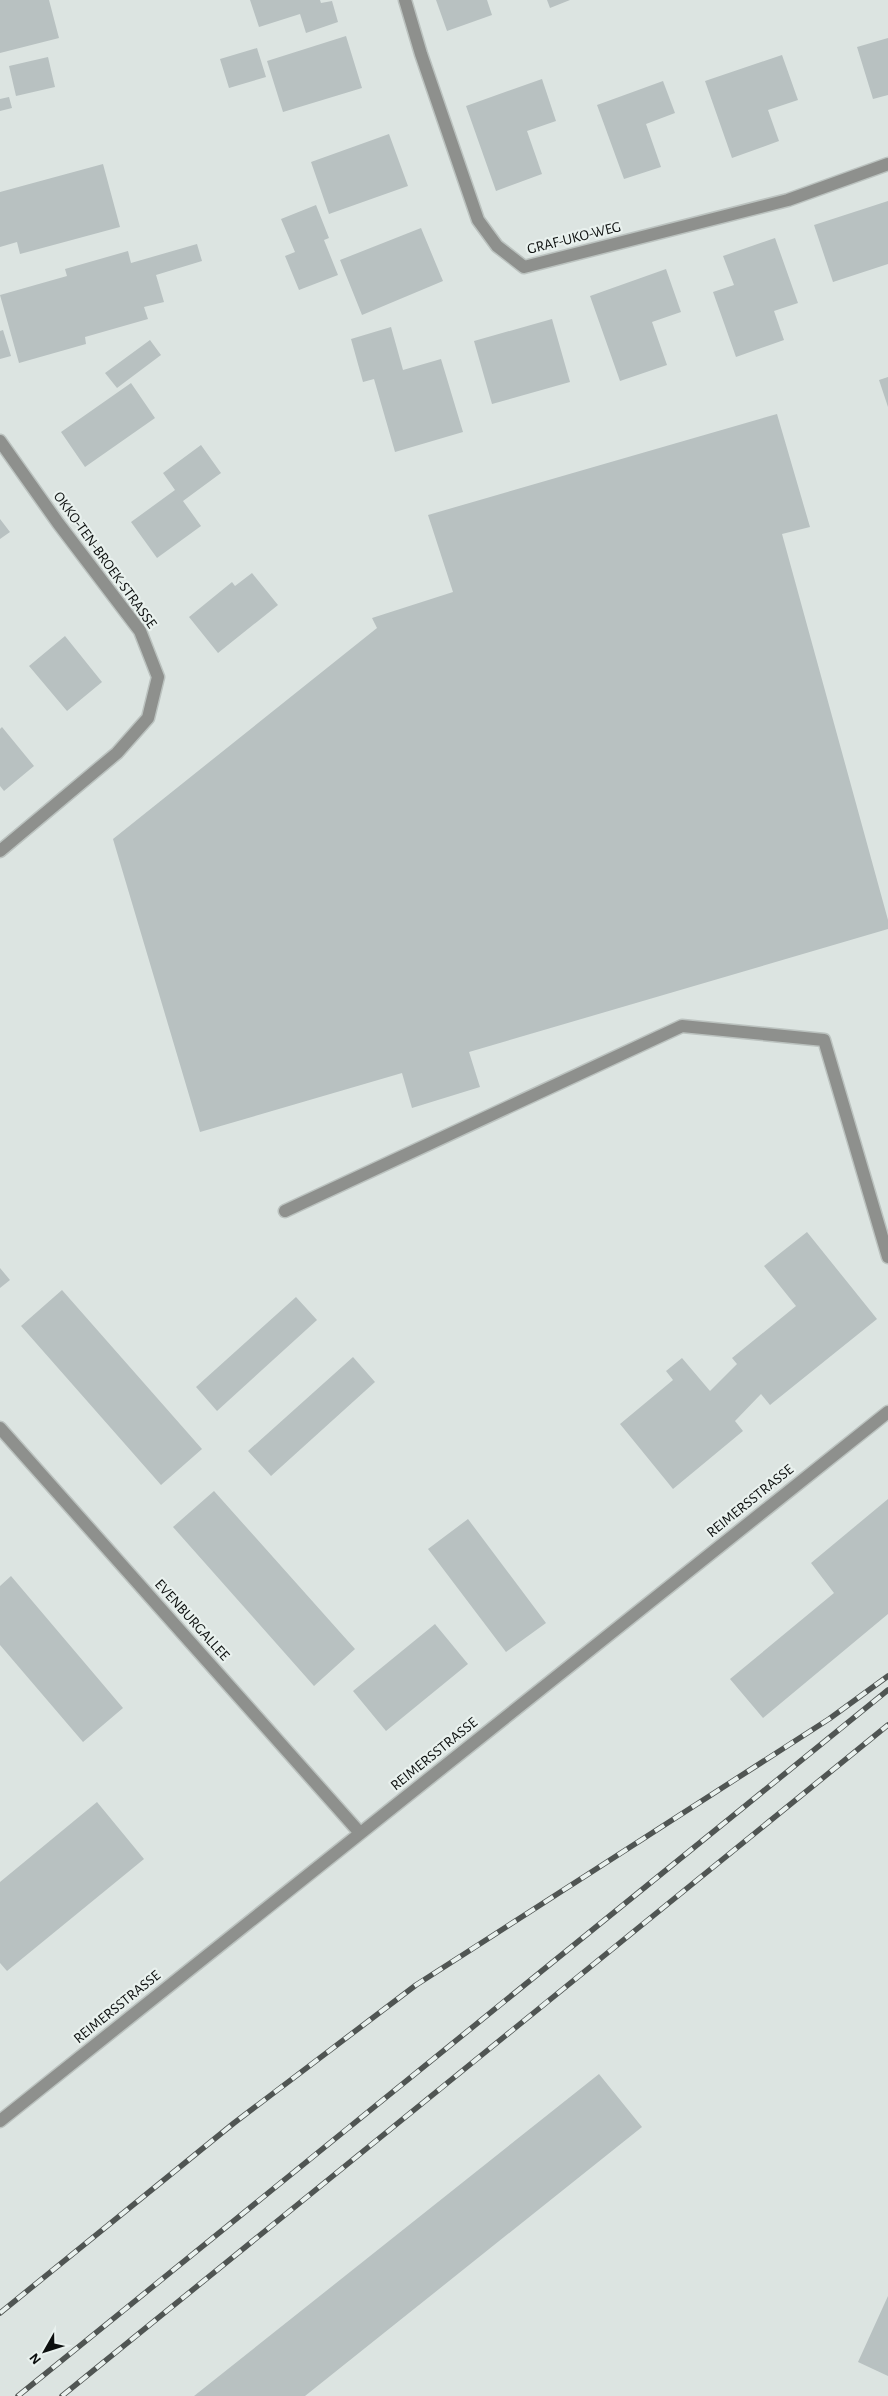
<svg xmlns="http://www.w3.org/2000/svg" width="888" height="2396" font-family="'Alegreya Sans',sans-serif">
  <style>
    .building { fill: #b8c1c1 }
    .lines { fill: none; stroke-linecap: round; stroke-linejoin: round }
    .minor-casing { stroke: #bbc2bf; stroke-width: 15 }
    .minor { stroke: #8e908d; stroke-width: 12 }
    .rail-casing { stroke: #505553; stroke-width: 5.5 }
    .rail { stroke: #e9f1ee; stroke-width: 4; stroke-dasharray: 11; stroke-linecap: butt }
    .labels { text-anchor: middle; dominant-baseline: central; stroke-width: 4.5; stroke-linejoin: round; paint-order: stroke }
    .street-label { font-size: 15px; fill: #0c0f0e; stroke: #e9f1ee }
  </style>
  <rect width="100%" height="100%" fill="#dce4e1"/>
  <path class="building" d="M0 0H49L59 38 0 53Z
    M250 0H320L321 3 332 1 338 22 306 33 300 14 259 27Z
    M436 0H487L492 15 447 31Z
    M547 0H570L550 8Z
    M346 36 362 88 283 112 267 61Z
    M888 38V95L873 99 857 47Z
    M257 48 266 77 229 88 220 59Z
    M782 55 798 100 768 110 779 141 732 158 705 81Z
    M48 57 55 87 16 96 9 66Z
    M542 79 556 121 527 131 542 174 496 191 466 106Z
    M663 81 675 113 646 124 661 167 624 179 597 105Z
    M9 97 12 108 0 111V99Z
    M389 134 408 186 329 214 311 162Z
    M103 164 120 227 20 254 17 242 0 247V192Z
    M888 201V264L833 282 814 225Z
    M316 205 329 238 324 240 338 275 299 290 285 256 295 252 281 219Z
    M421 228 443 281 362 315 340 260Z
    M775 238 798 303 774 311 784 340 736 357 713 292 734 285 723 256Z
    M197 244 202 261 156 275 164 302 144 307 148 319 85 337 86 344 19 363 0 295 67 276 65 269 128 251 131 263Z
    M666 269 681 312 652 322 667 365 620 381 590 296Z
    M552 319 570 382 492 404 474 341Z
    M391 327 403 370 441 359 463 432 395 452 374 379 363 382 351 339Z
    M3 330 11 356 0 359V331Z
    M150 340 161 355 117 388 105 373Z
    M888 377V407L879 380Z
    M131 383 155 418 85 467 61 432Z
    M777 414 810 527 782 534 888 920V929L469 1052 480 1087 412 1108 402 1073 200 1132 113 839 377 628 372 618 453 592 428 515Z
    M201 445 221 473 183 501 201 526 157 558 131 522 175 490 163 473Z
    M0 519 10 532 0 539Z
    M252 573 278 605 218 653 189 617 232 582 235 586Z
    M65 636 102 682 67 711 29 666Z
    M2 727 34 766 4 791 0 786V729Z
    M807 1232 877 1319 770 1405 761 1394 735 1421 743 1431 673 1489 620 1424 673 1380 666 1371 682 1358 710 1391 737 1364 732 1358 796 1306 764 1266Z
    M0 1268 10 1280 0 1288Z
    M62 1290 202 1449 161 1485 21 1326Z
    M296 1297 317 1320 217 1411 196 1387Z
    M353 1357 375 1382 271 1476 248 1451Z
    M214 1491 355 1649 314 1686 173 1527Z
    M888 1499V1614L763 1718 730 1679 834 1593 811 1563Z
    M468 1519 546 1623 506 1652 428 1549Z
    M11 1576 123 1708 83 1742 0 1645V1586Z
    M435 1624 468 1664 386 1731 353 1691Z
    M97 1802 144 1859 7 1971 0 1963V1882Z
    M599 2074 642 2127 305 2396H194Z
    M888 2296V2376L858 2362Z"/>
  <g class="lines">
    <defs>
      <path id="minor" d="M405 0 421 54 478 220 497 246 524 267 788 200 888 164
        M0 441 58 523 140 631 158 677 148 718 117 753 0 851
        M285 1211 682 1026 824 1040 888 1257
        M0 1428 360 1833
        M0 2121 888 1412"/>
    </defs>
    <use href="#minor" class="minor-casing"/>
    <use href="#minor" class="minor"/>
    <defs>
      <path id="rail" d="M0 2313 234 2123 416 1985 829 1719 888 1676
        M18 2396 888 1690
        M62 2396 888 1725"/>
    </defs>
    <use href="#rail" class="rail-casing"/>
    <use href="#rail" class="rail"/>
  </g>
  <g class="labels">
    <g class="street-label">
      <text transform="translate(574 238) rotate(-14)">GRAF-UKO-WEG</text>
      <text transform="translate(105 560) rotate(54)">OKKO-TEN-BROEK-STRASSE</text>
      <text transform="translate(750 1501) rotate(-39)">REIMERSSTRASSE</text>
      <text transform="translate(192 1620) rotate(48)">EVENBURGALLEE</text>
      <text transform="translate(434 1754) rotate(-39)">REIMERSSTRASSE</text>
      <text transform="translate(117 2007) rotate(-39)">REIMERSSTRASSE</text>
    </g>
  </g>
  <g transform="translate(45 2351) rotate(231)" stroke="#e9f1ee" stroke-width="4" paint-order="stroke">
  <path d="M0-4L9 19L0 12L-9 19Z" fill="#0c0f0e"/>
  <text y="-8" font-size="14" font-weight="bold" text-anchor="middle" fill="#0c0f0e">N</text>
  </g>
</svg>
